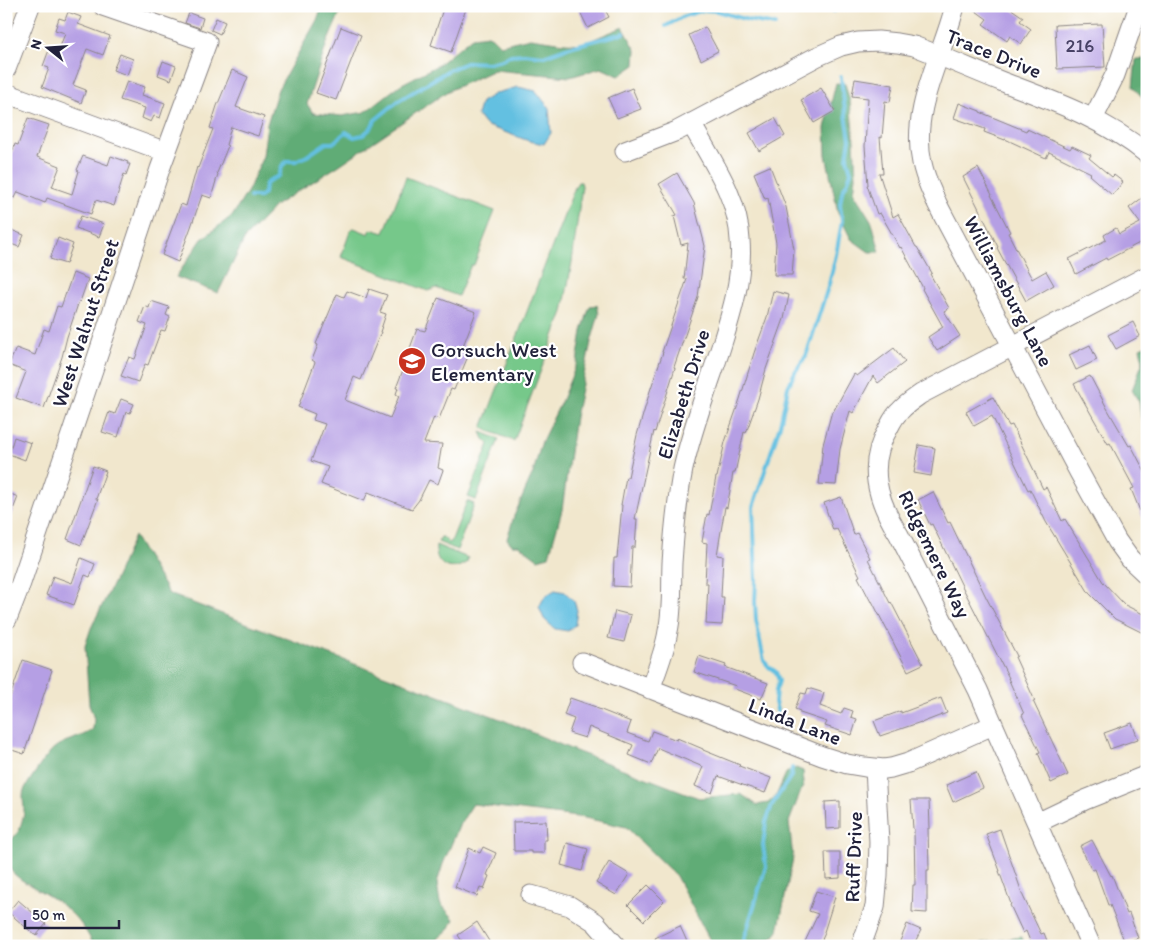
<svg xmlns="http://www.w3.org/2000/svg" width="1153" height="952" font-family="Itim,sans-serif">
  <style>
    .green { fill: #76c88a; stroke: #4c7562 }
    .forest { fill: #60ac76; stroke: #416758 }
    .water { fill: #63c0e1; stroke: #42718e }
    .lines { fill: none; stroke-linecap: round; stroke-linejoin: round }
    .stream { stroke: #63c0e1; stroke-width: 4 }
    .building { fill: #b59fe4 }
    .minor-casing { stroke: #8a8484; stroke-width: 21 }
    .minor { stroke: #fff; stroke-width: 19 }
    .labels { text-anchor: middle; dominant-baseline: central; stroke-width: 4.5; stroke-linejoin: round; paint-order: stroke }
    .number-label { font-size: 19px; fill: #474165 }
    .street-label { font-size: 21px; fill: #22223b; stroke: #fff }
    .poi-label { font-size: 21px; fill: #22223b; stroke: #fff; text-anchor: start }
  </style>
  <rect width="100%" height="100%" fill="#fff"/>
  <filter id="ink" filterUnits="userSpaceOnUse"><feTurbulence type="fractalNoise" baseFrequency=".02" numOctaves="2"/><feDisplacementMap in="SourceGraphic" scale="10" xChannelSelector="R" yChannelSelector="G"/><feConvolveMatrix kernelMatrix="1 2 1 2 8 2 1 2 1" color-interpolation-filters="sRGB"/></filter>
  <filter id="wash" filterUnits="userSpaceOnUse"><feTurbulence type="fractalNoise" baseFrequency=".0096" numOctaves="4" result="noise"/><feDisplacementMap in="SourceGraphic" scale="20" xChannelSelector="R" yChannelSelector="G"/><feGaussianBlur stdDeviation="1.12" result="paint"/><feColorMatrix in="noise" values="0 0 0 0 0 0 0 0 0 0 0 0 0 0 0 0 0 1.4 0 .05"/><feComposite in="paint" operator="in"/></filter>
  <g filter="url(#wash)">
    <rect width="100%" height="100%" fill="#f1e7cd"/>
    <path class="green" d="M406 177 495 211 474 265H471L458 296 436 288 428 291 341 257 351 229 354 228 369 234 371 229 384 233Z
      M578 182H581L582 186 572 262 563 312 514 441 482 428 575 187Z
      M481 432 499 439 476 500 468 497 489 444 484 439Z
      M467 501 474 504 457 550 438 542 441 537H443L449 543 451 542Z
      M436 545 468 558 467 562C451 574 434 566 436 545Z"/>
    <path class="forest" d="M322 6H343L327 43 307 104 313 113 342 116 365 112 400 85 438 65 472 37 488 35 492 37 500 45 530 38 565 43 582 44 623 27 636 50 635 65 619 76 601 68 570 77 494 70 448 91 338 166 276 205 245 238 218 293 176 277 202 239 233 215 249 189 263 156 267 124 278 89 317 20Z
      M1136 59H1147V98L1144 99 1133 87Z
      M836 83 845 84 850 101 854 141 856 176 854 193 872 222 880 252H869L851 239 838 213 826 155 825 128Z
      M597 305 599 314 591 342 575 417 562 510 549 556 538 559 519 545H512L507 539 514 516 533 473 542 441 561 402 577 363 582 331 590 306Z
      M1147 345V429L1141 417 1139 402 1132 390 1143 361 1140 348Z
      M134 536 169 594 503 720 573 750 699 798 741 794 757 805 768 803 776 796 786 773 796 768 803 771 804 783 789 822 793 858 782 912 778 931 769 943V946H713L676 876 626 827 585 818 473 804 460 824 443 864 437 883 440 903 454 919 450 928 430 946H94C82 920 66 906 42 892 32 886 21 881 13 873 7 867 6 851 9 844 10 839 16 836 18 832 20 827 22 822 23 817 26 809 21 799 24 790 27 784 47 754 53 749 64 739 81 739 93 729L94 719 89 704 85 646 91 628 117 575Z
      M1022 937 1025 946H977L982 943Z"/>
    <path class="water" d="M518 87 536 91 549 108 551 133 544 144 529 141 485 125 477 115 481 102 496 93Z
      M555 590 565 592 574 601 577 610 575 625 568 631 555 629 544 619 539 607 545 596Z"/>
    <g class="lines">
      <path class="stream" d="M834 6V11
        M666 26 684 16 704 10 717 11 748 20 775 25
        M250 197H260L264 193 265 185 270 180 279 176 282 166 287 161H296L307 156 326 143H333L346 132 354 137 363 135 371 128 375 120 397 102 449 70 468 62 489 63 502 60 511 55 524 54 544 56 566 48 624 33
        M779 718 775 702 776 690 779 681 776 672 769 667 764 661 756 620 755 601 756 580 753 507 780 425 788 387 795 372 806 356 829 284 836 255 842 221 840 204 842 192 848 181 851 172 847 158 850 139 844 103 841 77
        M742 946 766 866 763 845 766 822 772 805 791 776 792 768"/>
    </g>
    <g id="blocks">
      <path class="building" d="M444 6H467L451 52 431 45Z
        M577 6H603L609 17 588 28Z
        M969 6H1007L1023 17 1020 21 1031 29 1021 44 1010 36 1007 41 983 24 987 19Z
        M68 12 81 17 78 24 110 36 103 55 87 49 73 85 86 90 81 103 42 87 49 68 43 66 49 50 58 53 65 33 55 30 59 18 65 20Z
        M189 13 203 18 200 28 185 23Z
        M216 18 225 22 220 34 211 30Z
        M1073 24V25L1102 24 1105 67 1057 69 1055 25Z
        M341 27 361 35 336 100 316 93Z
        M705 27 718 51 701 60 689 35Z
        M120 54 133 59 127 75 113 70Z
        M163 61 176 66 171 80 158 75Z
        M232 70 248 77 236 107 264 117 258 136 231 127 226 145 228 146 217 173 218 174 211 198 202 195 191 227 178 262 162 255 181 204 186 206 197 167 198 168 213 129 210 128 217 106Z
        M855 79 893 85 890 102 885 101 882 138 880 137 883 173H879L893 217 898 214 916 247H917L932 273 930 274 949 308 944 311 960 336 937 351 928 337 943 327 922 289 923 288 901 247 900 248 880 213 877 214 867 185H868L865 146 868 98 852 96Z
        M127 81 145 87 142 95 165 103 160 118 154 116 151 122 142 118 145 108 120 100Z
        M632 88 641 109 617 118 608 98Z
        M821 88 835 111 814 123 801 100Z
        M959 103 980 111V112L1026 131 1027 129 1070 149 1072 146 1091 155 1089 158 1112 177 1114 175 1123 182 1112 195 1089 175 1091 173 1049 152 1046 158 1005 139V140L984 132 985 129 954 118Z
        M28 118 49 125 37 157 60 166 52 187 72 194 79 171 77 170 83 156 108 165 111 156 128 162 127 164H130L126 175 124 174 114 206 96 200 91 214 47 198 45 203 18 192 15 198 6 195V169L15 144 18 145Z
        M775 118 785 136 759 151 749 133Z
        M770 166 786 207 794 249 792 275H774L776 243 768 198 765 199 754 173Z
        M978 168 992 195H991L1010 232 1008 233 1032 279 1046 271 1054 285 1026 301 997 248 998 247 963 177Z
        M677 173 694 203 705 246 698 297 674 367 675 368 655 432 654 431 635 519H637L635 547H632L630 587 613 586 614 558H617L622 505H621L626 477H628L637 435 650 391 663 352H662L687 279H684L688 243 681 245 674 216 677 215 659 184Z
        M1147 194V239L1107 260 1106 258 1076 274 1069 259 1106 240 1104 235 1116 228 1119 234 1140 223 1129 208Z
        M81 216 104 224 99 237 76 228Z
        M6 228 24 235 19 247 6 242Z
        M58 238 73 244 66 264 50 259Z
        M73 273 88 279 80 302 79 301 67 337 62 357 44 408 16 398 26 372 9 365 16 348 35 355 44 329 49 331 57 306 61 307Z
        M369 289 387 295 380 312 386 314 380 332H381L361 380 354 377 345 400 390 418 399 396 396 394 398 388H396L403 370H402L417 329 425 331 438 298 476 312 463 346 471 349 454 390 451 389 439 419 434 417 424 443 442 444 438 468 443 470 438 484 429 480 419 500 412 509 368 492 364 501 321 484 328 467 311 461 325 424 313 420 315 414 298 407 315 362 312 360 318 345 316 344 337 294 344 297 347 291 366 298Z
        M773 291 789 295 784 319 766 369 758 399 746 433 744 432 735 473H733L727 508 725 507 717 555 723 556 721 597H724L722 625 706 624 708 583H705L707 543 702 542 707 514 709 515 716 477H717L725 442 740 399 754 353 767 317Z
        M151 301 169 307 166 315 170 317 165 331 161 330 148 365 145 364 138 382 121 376 129 357 135 359 147 325 139 322 145 306 149 308Z
        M1133 322 1140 336 1116 349 1108 335Z
        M1090 345 1097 360 1076 370 1069 355Z
        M894 348 905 362 878 383 873 376 853 413 850 411 840 449 836 485 819 484 823 445 832 411 833 412 854 374 857 376Z
        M1090 376 1108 410 1129 446 1131 445 1147 476V528L1131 489 1134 488 1110 443 1108 444 1074 384Z
        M993 397 1009 426 1012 425 1043 489 1046 487 1062 521 1065 519 1103 582 1125 605 1147 616V635L1115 619 1089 593 1046 522 1030 489 1028 490 992 416 974 426 966 412Z
        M121 399 134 404 130 413 126 412 118 437 102 432 109 412 115 414Z
        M14 437 31 443 25 460 9 454Z
        M919 445 935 448 931 476 914 473Z
        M93 466 106 471 96 499H98L81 545 67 539Z
        M6 492 18 497 7 525H6Z
        M933 492 948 523 950 522 986 597 1017 656 1015 657 1035 701H1033L1068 775 1051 783 1038 753 1040 752 1022 715 1024 714 1008 678H1009L965 592 932 524 930 525 918 500Z
        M841 497 854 535 857 533 870 558 868 559 890 603 891 602 923 664 908 671 872 601 871 602 858 577 860 576 837 529 833 530 824 503Z
        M81 558 95 564 90 577 85 575 74 605 46 595 53 576 72 583Z
        M615 611 631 615 624 642 608 638Z
        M699 656 726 665 725 667 768 683 761 699 735 689 736 686 694 672Z
        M23 660 52 670 24 754 6 748V708Z
        M808 688 824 693 820 706 841 714 844 708 853 711 851 717 857 719 852 735 825 726 827 722 800 713V711L795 709 801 693 806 694Z
        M570 698 596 707V708L631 722 627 733 648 741 652 731 677 740V738L703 749V750L740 765 739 766 771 778 765 793 718 776 712 793 695 786 703 767 658 748 651 764 629 755 633 745 589 727 585 738 569 733 574 719 564 715Z
        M941 698 947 713 921 723V722L880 736 874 721 901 711V713Z
        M1132 723 1138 739 1110 749 1104 733Z
        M976 772 983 788 953 802 946 785Z
        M911 800H929L930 828H928L929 870H927V913L912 912 913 885H915L914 829H913Z
        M840 801V828L826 829 825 802Z
        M546 821 547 840H544V853H531V851H514L513 822Z
        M1000 829 1023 896 1041 934 1044 933 1049 946H1032L1026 931 1023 933 1010 905 1011 904 999 871H1000L986 834Z
        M1092 840 1111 876 1112 875 1127 914 1129 913 1138 938 1125 943 1110 905H1108L1095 869 1092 870 1080 846Z
        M567 843 588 849 582 871 561 865Z
        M483 847 496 853 487 875 489 876 484 889 480 888 477 896 455 887 469 848 480 853Z
        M825 852H840V878L826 879Z
        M609 862 629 874 616 895 596 883Z
        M648 885 664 901 644 921 628 905Z
        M816 891 835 897 824 932 825 933 819 946H803L818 914 809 911Z
        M18 900 46 924 36 936 8 912Z
        M477 922 492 946H465L458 935Z
        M907 924 921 930 913 946H898Z
        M680 926 689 946H658L655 938Z"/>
    </g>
  </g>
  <g filter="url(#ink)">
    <use href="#blocks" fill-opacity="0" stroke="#8a8484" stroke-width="1"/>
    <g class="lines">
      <defs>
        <path id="minor" d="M955 6C942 58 910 109 922 163 926 182 935 200 944 217L1079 472 1117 541 1130 559 1147 575
          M6 69 30 6
          M6 93 166 152
          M1093 119 1115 75 1139 6
          M625 151 677 131 816 57 841 46 858 42 878 41 897 43 914 46C944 57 973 70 1003 82 1053 101 1105 119 1147 154
          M7 619 21 583 102 343 160 169 207 42 103 6
          M582 662 822 756 847 764 865 767 884 769 891 768 908 763 993 725
          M650 689C657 670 665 651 668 631 673 609 671 586 672 563 674 532 677 500 683 469 692 428 708 387 721 347 732 312 743 277 740 240 738 196 711 160 691 123
          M1037 823 1085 800 1147 775
          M531 895 570 906 595 922 616 946
          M861 946 875 907 878 875 879 842 875 768
          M1091 946 978 690 899 535C877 500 866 465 889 427 892 421 895 415 900 411 906 404 914 399 921 394L1147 276"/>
      </defs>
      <use href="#minor" class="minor-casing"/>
      <use href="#minor" class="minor"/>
    </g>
  </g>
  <defs>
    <symbol id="school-disc" viewBox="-11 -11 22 22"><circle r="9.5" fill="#c8321e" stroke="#fff"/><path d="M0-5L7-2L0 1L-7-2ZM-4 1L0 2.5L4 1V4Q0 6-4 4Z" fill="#fff"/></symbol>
  </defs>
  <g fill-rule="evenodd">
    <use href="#school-disc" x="396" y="345" width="32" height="32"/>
  </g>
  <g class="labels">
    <g class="number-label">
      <text x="1080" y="45">216</text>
    </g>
    <g class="street-label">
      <text transform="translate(994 53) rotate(22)">Trace Drive</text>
      <text transform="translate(1009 291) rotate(62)">Williamsburg Lane</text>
      <text transform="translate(85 323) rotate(-72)">West Walnut Street</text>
      <text transform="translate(683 394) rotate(-73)">Elizabeth Drive</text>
      <text transform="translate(935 554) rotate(64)">Ridgemere Way</text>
      <text transform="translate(795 721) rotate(21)">Linda Lane</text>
      <text transform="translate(853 857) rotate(-88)">Ruff Drive</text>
    </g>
    <g class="poi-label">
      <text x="431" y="349">Gorsuch West<tspan x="431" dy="24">Elementary</tspan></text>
    </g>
  </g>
  <rect width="1153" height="952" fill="none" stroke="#fff" stroke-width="25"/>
  <g transform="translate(48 48) rotate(287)" stroke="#ffffff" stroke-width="4" paint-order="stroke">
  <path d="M0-4L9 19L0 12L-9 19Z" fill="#22223b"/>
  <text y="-8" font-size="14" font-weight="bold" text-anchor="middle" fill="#22223b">N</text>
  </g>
  <path d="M25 920v8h94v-8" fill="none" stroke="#22223b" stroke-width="2.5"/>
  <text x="32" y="920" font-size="15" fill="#22223b" stroke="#ffffff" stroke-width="4" paint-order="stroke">50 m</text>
</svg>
